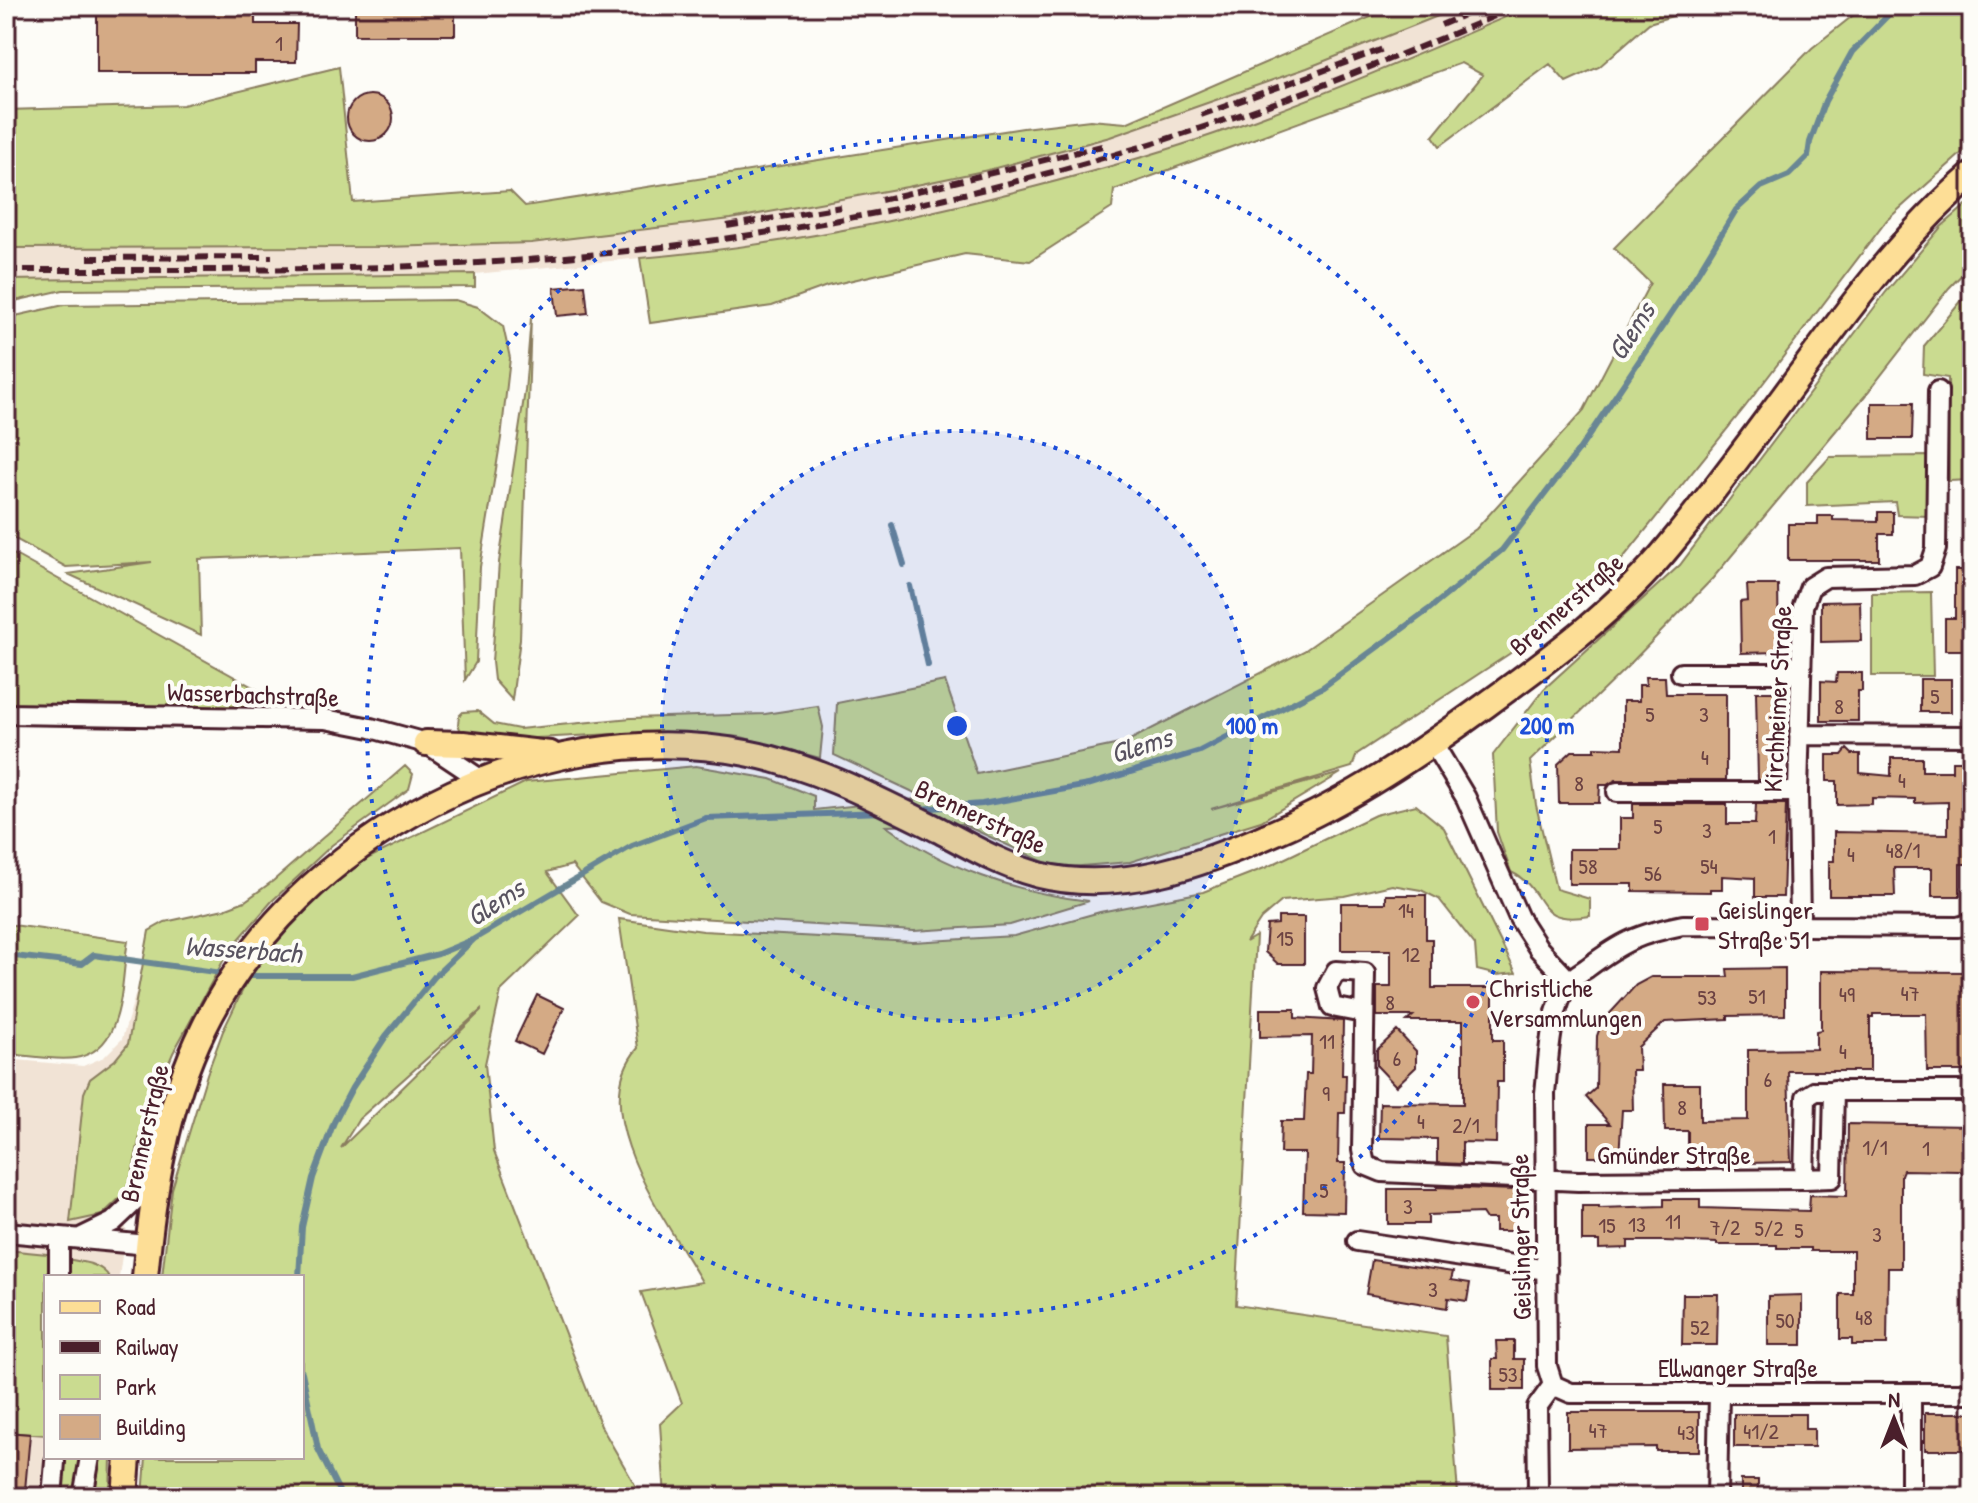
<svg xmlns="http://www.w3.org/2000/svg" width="1978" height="1503" font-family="'Patrick Hand',sans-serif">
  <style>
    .built { fill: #f1e3d5 }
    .green { fill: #cadb90; stroke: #8a7d5e; stroke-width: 2; fill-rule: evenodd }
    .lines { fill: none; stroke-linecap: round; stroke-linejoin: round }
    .stream { stroke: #698694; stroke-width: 6 }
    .building { fill: #d4aa85; stroke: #4a1f2b; stroke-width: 2 }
    .minor-casing { stroke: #4a1f2b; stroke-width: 24 }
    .major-casing { stroke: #4a1f2b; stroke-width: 30 }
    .minor { stroke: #fdfcf7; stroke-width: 18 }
    .major { stroke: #fdde96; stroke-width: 24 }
    .rail { stroke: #4a1f2b; stroke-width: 6; stroke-dasharray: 12 6; stroke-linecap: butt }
    .ring { fill: none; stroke: #1d4ed8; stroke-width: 4; stroke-dasharray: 4 8 }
    .poi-dot { fill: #d1495b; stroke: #fdfcf7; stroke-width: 3 }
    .labels { text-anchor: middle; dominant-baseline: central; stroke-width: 8; stroke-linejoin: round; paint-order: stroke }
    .number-label { font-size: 22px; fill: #6c4242 }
    .street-label { font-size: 26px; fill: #4a1f2b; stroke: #fdfcf7 }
    .poi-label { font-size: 26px; fill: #4a1f2b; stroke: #fdfcf7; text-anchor: start }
    .water-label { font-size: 28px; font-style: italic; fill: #595360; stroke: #fdfcf7 }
    .centre { fill: #1d4ed8; stroke: #fdfcf7; stroke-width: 4 }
    .ring-label { font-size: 24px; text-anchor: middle; font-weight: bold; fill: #1d4ed8; stroke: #fdfcf7; stroke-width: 8; stroke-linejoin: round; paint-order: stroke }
  </style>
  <rect width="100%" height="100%" fill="#fdfcf7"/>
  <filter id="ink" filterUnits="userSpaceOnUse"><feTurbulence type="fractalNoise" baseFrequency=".0125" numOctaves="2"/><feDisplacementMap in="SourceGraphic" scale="16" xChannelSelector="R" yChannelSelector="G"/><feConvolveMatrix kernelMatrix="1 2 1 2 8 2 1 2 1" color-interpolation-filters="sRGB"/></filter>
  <g filter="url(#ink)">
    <path class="built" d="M1463 6H1531L1364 78 1232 128 1103 169 956 207 799 238 662 256 475 274 6 280V248L385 247 731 219 907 187 988 170 1110 137 1307 68Z
      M137 989 140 1127 119 1277H46V1457H85L78 1497H6V1059L83 1066 104 1057 122 1039Z"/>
    <path class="green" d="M1396 6H1463L1307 68 1110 137 988 170 907 187 731 219 531 243 385 247 6 248V110L183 105 339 67 353 202 510 191 525 206 1023 128 1090 120 1126 123Z
      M1531 6H1706L1649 23 1599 67 1566 82 1550 64 1440 146 1433 136 1483 75 1461 63 1114 190 1112 208 1030 261 965 254 827 286 772 306 650 323 640 258C770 247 899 222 1026 189 1096 171 1166 152 1234 127 1335 91 1433 48 1531 6Z
      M1865 6H1972V144L1887 220 1745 407 1611 573 1509 654 1357 754 1352 767 1211 809 1341 773 1261 821 1130 862 1057 868 962 824 886 826C944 868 1018 893 1089 901L1010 925 914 931 630 914 601 902 572 865 547 872 579 916 501 991 485 1064 494 1151 601 1426 642 1497H143L146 1457H302V1277H162L172 1189 207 1074 223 1031 246 983 282 932 348 868 526 782 696 766 771 779 814 796V810L926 798 834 755 837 703 945 681 977 774 1124 743 1304 651 1476 529 1584 410 1650 283 1614 248 1812 48ZM481 1010V1011L341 1148 359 1119Z
      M1972 200V264L1949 288 1864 397 1713 578 1628 666 1530 761 1536 805 1556 889 1590 899V916C1531 926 1549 890 1511 872L1497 832 1493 755 1544 689 1680 565 1886 292 1941 227Z
      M475 274V287L63 290 6 303V280Z
      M1972 288V480L1949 481 1948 378 1923 374 1924 346Z
      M455 300 478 307 503 326 510 358 501 438 480 567 476 662 465 680 460 548 199 559 201 635 68 574 152 562 66 567 6 534V320L11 317 64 305Z
      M531 318 520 639 512 700 494 680 492 662 499 562 525 391Z
      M1929 456V516L1897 515 1895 502 1807 506V482L1830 457Z
      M6 550 296 711 6 707Z
      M1931 592 1933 676H1872V593Z
      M818 706 823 727 820 758 741 737 685 733 654 732 516 739 462 734 458 724 459 716 463 712 478 711 494 724 519 729 631 718 765 714Z
      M405 766 413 774 409 789 332 845 272 901 228 952 173 1053 142 1126 132 1175 124 1194 102 1215 70 1222 84 1093 90 1079 115 1060 128 1044 149 931 165 922 224 909 245 901 273 881Z
      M1416 805 1444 828 1516 973 1497 975 1477 970 1475 945 1439 899 1421 890 1392 885 1344 896 1282 901 1261 919 1246 942 1256 936 1236 1305 1446 1336 1458 1494 1533 1497H665L660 1424 682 1403 641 1292 702 1282C669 1224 582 1111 638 1048L619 919 703 931 913 942 1014 936 1100 912 1203 892 1267 867 1375 815Z
      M6 924 128 941C120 981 127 1050 75 1058 54 1061 28 1055 6 1054Z
      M6 1250 47 1254 51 1258V1277H46V1435L6 1432Z
      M66 1259C81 1262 101 1263 109 1277H65Z
      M63 1457H83L78 1497H59Z
      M97 1457H111L110 1497H93Z"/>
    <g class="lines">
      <path class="stream" d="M892 525 904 565
        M910 586 928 665
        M919 809 982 804 1088 785 1200 751 1323 687 1428 610 1502 550 1579 450 1691 284 1736 210 1761 187 1789 175 1808 156 1810 142 1825 101 1852 52 1897 6
        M6 955 82 964 94 955 229 974
        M244 976H352L438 954 472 940
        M299 1277 302 1227 313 1178 334 1122 352 1088 386 1036 435 976 474 939 632 846 706 818 884 812
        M302 1372 318 1449 342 1497"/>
    </g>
    <path class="building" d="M97 6H255V24H297L296 62H255V73H97Z
      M355 6H455V35H355Z
      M347 118a23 23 0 1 1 46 0a23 23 0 1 1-46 0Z
      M585 285 588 313 557 316 554 288Z
      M1872 403H1913L1912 439H1872Z
      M1878 512H1893V534H1879V560H1788V524H1818V516H1833V520L1878 521Z
      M1955 570H1972V650H1945V618H1955Z
      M1747 585H1778L1779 652 1741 653 1740 602 1748 601Z
      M1860 601 1861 641 1821 642V602Z
      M1837 673H1862V691H1858V721H1821V681L1836 682Z
      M1645 677H1665L1666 694H1726V780H1616L1607 785H1600L1599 803H1559L1558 764 1572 751H1595V747L1623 748V701H1639V685H1646Z
      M1920 679H1951V712H1920Z
      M1756 692H1783V780H1758Z
      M1847 749 1852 754H1860V773L1891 776V758H1922V771H1952V761H1972V864H1960V896H1932V868H1894L1895 896H1829V861H1834V832L1948 834V802L1915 803V799L1872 798V804L1837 805V781H1827V755H1842Z
      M1633 804H1727V824H1755L1756 804H1786L1783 897H1755V878L1722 876V889H1710V892L1633 891V884H1569V849H1620V818H1633Z
      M1386 895H1426V939H1432V988H1493V1040H1503V1082H1497L1496 1143 1462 1142V1164L1437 1163V1139L1379 1138 1380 1103 1463 1104V1021H1407L1413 1016H1377V987H1391V950H1341V903H1386Z
      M1278 917H1304V964H1278L1265 952 1267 925 1278 924Z
      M1785 968V1015L1728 1016V1019L1665 1022 1638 1047 1639 1070H1632L1633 1110H1622L1619 1157H1589V1124H1610L1586 1097 1596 1088 1597 1036 1602 1022 1636 985 1651 977H1728L1727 969Z
      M1821 971 1969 972 1970 1071H1927L1926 1014H1873V1017H1870V1071H1788L1791 1162 1708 1164 1709 1168H1688V1131H1665L1664 1084H1700V1121L1748 1120V1050L1816 1049V1031L1821 1030Z
      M537 995 564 1008 542 1054 515 1041Z
      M1260 1009H1295V1018L1343 1021 1342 1075H1346L1345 1113H1339L1338 1163H1345L1344 1212 1303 1211 1305 1153H1280L1281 1121H1304L1306 1074H1311L1312 1036 1260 1037Z
      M1397 1031 1416 1051V1067L1396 1086 1377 1066V1050Z
      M1848 1124 1972 1126V1183L1960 1171 1903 1170 1901 1175V1268H1888L1887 1345H1852V1339H1840V1294H1853V1251H1811V1248H1777V1245H1717V1243L1664 1241H1628V1248L1599 1249V1241H1582V1206H1599V1208L1664 1206V1199H1700V1208L1809 1211 1810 1195 1847 1196Z
      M1437 1187 1515 1190V1231H1495V1219H1486L1482 1213 1428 1215V1224H1388V1189H1437Z
      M1372 1260 1453 1272 1451 1280 1470 1283 1467 1301 1448 1298 1447 1308 1366 1294Z
      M1683 1294H1718L1717 1345H1682Z
      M1802 1295V1345H1768V1296Z
      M1496 1341H1514V1359H1524V1390H1492V1359H1497Z
      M1568 1412H1699V1451H1656V1447L1568 1448Z
      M1925 1413H1972V1450H1925Z
      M1734 1414H1805V1429H1814V1447H1734Z
      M6 1432 30 1434 25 1490 6 1488Z
      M1741 1480H1758V1497H1741Z"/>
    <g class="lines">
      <defs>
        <path id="minor" d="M1681 673H1799
          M6 714 325 719 371 728 426 743 483 781
          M1799 735 1969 736
          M1433 743 1466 798 1519 918 1539 949 1569 981
          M1617 792H1798
          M1800 924 1798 792 1803 606 1810 587 1826 577 1915 575 1930 567 1936 549 1938 391
          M1363 1013 1332 1007 1327 988 1336 971 1365 973 1362 1150 1365 1165 1382 1172 1578 1181 1804 1179 1806 1097 1816 1091H1972
          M1804 1179 1832 1178 1834 1090
          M6 1232 148 1245
          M59 1237V1277
          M82 1237 113 1222 157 1180
          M1357 1241 1547 1270
          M1553 1385 1547 1366 1545 1093C1549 1058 1549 1015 1568 983 1572 977 1581 972 1587 968 1623 941 1639 934 1683 925L1958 927 1972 923
          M1553 1385 1571 1393H1972
          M1911 1394V1497
          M1538 1489 1537 1407 1553 1385
          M52 1497 55 1462
          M83 1497 90 1457
          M1717 1497 1719 1393"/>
        <path id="major" d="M426 743 463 744 550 754
          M145 1277C153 1192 166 1105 204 1028 297 837 536 712 746 753 815 766 877 799 939 830 971 847 1004 866 1039 875 1120 895 1204 864 1276 832 1351 800 1420 753 1486 705 1552 657 1618 609 1670 545 1717 488 1760 429 1804 369 1855 300 1906 232 1972 175
          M125 1497 128 1457"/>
      </defs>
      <use href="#minor" class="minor-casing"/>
      <use href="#major" class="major-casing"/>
      <use href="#minor" class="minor"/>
      <use href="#major" class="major"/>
      <path class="rail" d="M1441 25 1485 6
        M1201 115 1386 48
        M881 200 1102 146
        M727 226 841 207
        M88 258 272 257
        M6 270C180 270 354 272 527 260 821 239 1114 171 1387 60 1430 43 1474 26 1516 6"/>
    </g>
  </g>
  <circle cx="957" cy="726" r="295" fill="#1d4ed8" fill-opacity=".12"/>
  <g class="ring">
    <circle cx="957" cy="726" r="295"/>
    <circle cx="957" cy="726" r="590"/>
  </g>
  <g class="poi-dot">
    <rect x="1694" y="916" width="16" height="16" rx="4"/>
    <circle cx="1473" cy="1002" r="8"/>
  </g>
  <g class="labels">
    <g class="number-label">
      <text x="279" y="43">1</text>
      <text x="1935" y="696">5</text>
      <text x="1839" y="706">8</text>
      <text x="1650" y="714">5</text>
      <text x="1704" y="714">3</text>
      <text x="1705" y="757">4</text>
      <text x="1902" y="780">4</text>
      <text x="1579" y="783">8</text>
      <text x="1658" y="826">5</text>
      <text x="1707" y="830">3</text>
      <text x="1772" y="836">1</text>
      <text x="1903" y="850">48/1</text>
      <text x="1851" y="854">4</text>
      <text x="1588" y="866">58</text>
      <text x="1709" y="866">54</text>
      <text x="1653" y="873">56</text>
      <text x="1406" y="910">14</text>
      <text x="1285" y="938">15</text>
      <text x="1411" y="954">12</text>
      <text x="1910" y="993">47</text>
      <text x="1847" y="994">49</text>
      <text x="1757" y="996">51</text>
      <text x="1707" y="997">53</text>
      <text x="1390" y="1002">8</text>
      <text x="1327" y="1041">11</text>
      <text x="1843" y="1051">4</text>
      <text x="1397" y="1058">6</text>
      <text x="1768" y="1079">6</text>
      <text x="1326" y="1093">9</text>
      <text x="1682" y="1107">8</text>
      <text x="1421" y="1121">4</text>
      <text x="1466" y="1125">2/1</text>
      <text x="1875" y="1147">1/1</text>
      <text x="1926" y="1148">1</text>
      <text x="1324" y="1190">5</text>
      <text x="1408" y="1206">3</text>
      <text x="1673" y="1221">11</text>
      <text x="1637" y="1224">13</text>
      <text x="1607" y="1225">15</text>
      <text x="1725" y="1227">7/2</text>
      <text x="1769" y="1228">5/2</text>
      <text x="1799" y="1230">5</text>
      <text x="1877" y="1234">3</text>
      <text x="1433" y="1289">3</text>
      <text x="1864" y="1317">48</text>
      <text x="1785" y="1320">50</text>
      <text x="1700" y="1327">52</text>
      <text x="1508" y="1374">53</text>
      <text x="1598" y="1430">47</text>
      <text x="1761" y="1431">41/2</text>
      <text x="1686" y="1432">43</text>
    </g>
    <g class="street-label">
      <text transform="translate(1566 604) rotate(-41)">Brennerstraße</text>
      <text transform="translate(253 694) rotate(2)">Wasserbachstraße</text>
      <text transform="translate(1777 699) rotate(-87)">Kirchheimer Straße</text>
      <text transform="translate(981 816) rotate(25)">Brennerstraße</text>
      <text transform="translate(144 1133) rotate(-77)">Brennerstraße</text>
      <text x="1674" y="1154">Gmünder Straße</text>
      <text transform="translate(1520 1237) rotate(-91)">Geislinger Straße</text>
      <text x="1738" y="1367">Ellwanger Straße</text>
    </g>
    <g class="poi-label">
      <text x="1718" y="909">Geislinger<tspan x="1718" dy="30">Straße 51</tspan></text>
      <text x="1489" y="987">Christliche<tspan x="1489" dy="30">Versammlungen</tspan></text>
    </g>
    <g class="water-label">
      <text transform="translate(1631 331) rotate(-57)">Glems</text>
      <text transform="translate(1141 745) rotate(-17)">Glems</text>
      <text transform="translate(495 902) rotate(-33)">Glems</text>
      <text transform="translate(243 949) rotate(4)">Wasserbach</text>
    </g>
  </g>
  <circle cx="957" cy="726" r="12" class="centre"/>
  <g class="ring-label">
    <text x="1252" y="734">100 m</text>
    <text x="1547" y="734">200 m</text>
  </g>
  <rect width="1978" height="1503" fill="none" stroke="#fdfcf7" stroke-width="32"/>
  <rect x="16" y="16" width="1946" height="1471" fill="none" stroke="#4a1f2b" stroke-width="3" filter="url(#ink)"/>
  <rect x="44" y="1275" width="260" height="184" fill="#fdfcf7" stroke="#b5a4a5" stroke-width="2"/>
  <rect x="60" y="1301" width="40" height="12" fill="#fdde96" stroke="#b5a4a5" stroke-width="2"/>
  <text x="116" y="1315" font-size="24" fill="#4a1f2b">Road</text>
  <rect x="60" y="1341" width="40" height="12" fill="#4a1f2b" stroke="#b5a4a5" stroke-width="2"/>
  <text x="116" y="1355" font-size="24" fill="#4a1f2b">Railway</text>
  <rect x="60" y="1375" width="40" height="24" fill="#cadb90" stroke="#b5a4a5" stroke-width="2"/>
  <text x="116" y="1395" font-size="24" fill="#4a1f2b">Park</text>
  <rect x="60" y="1415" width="40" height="24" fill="#d4aa85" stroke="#b5a4a5" stroke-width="2"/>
  <text x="116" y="1435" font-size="24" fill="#4a1f2b">Building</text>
  <g transform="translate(1894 1419)" stroke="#fdfcf7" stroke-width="6" paint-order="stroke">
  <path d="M0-6L14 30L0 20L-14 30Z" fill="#4a1f2b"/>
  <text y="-12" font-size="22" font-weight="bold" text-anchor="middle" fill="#4a1f2b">N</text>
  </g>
</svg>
